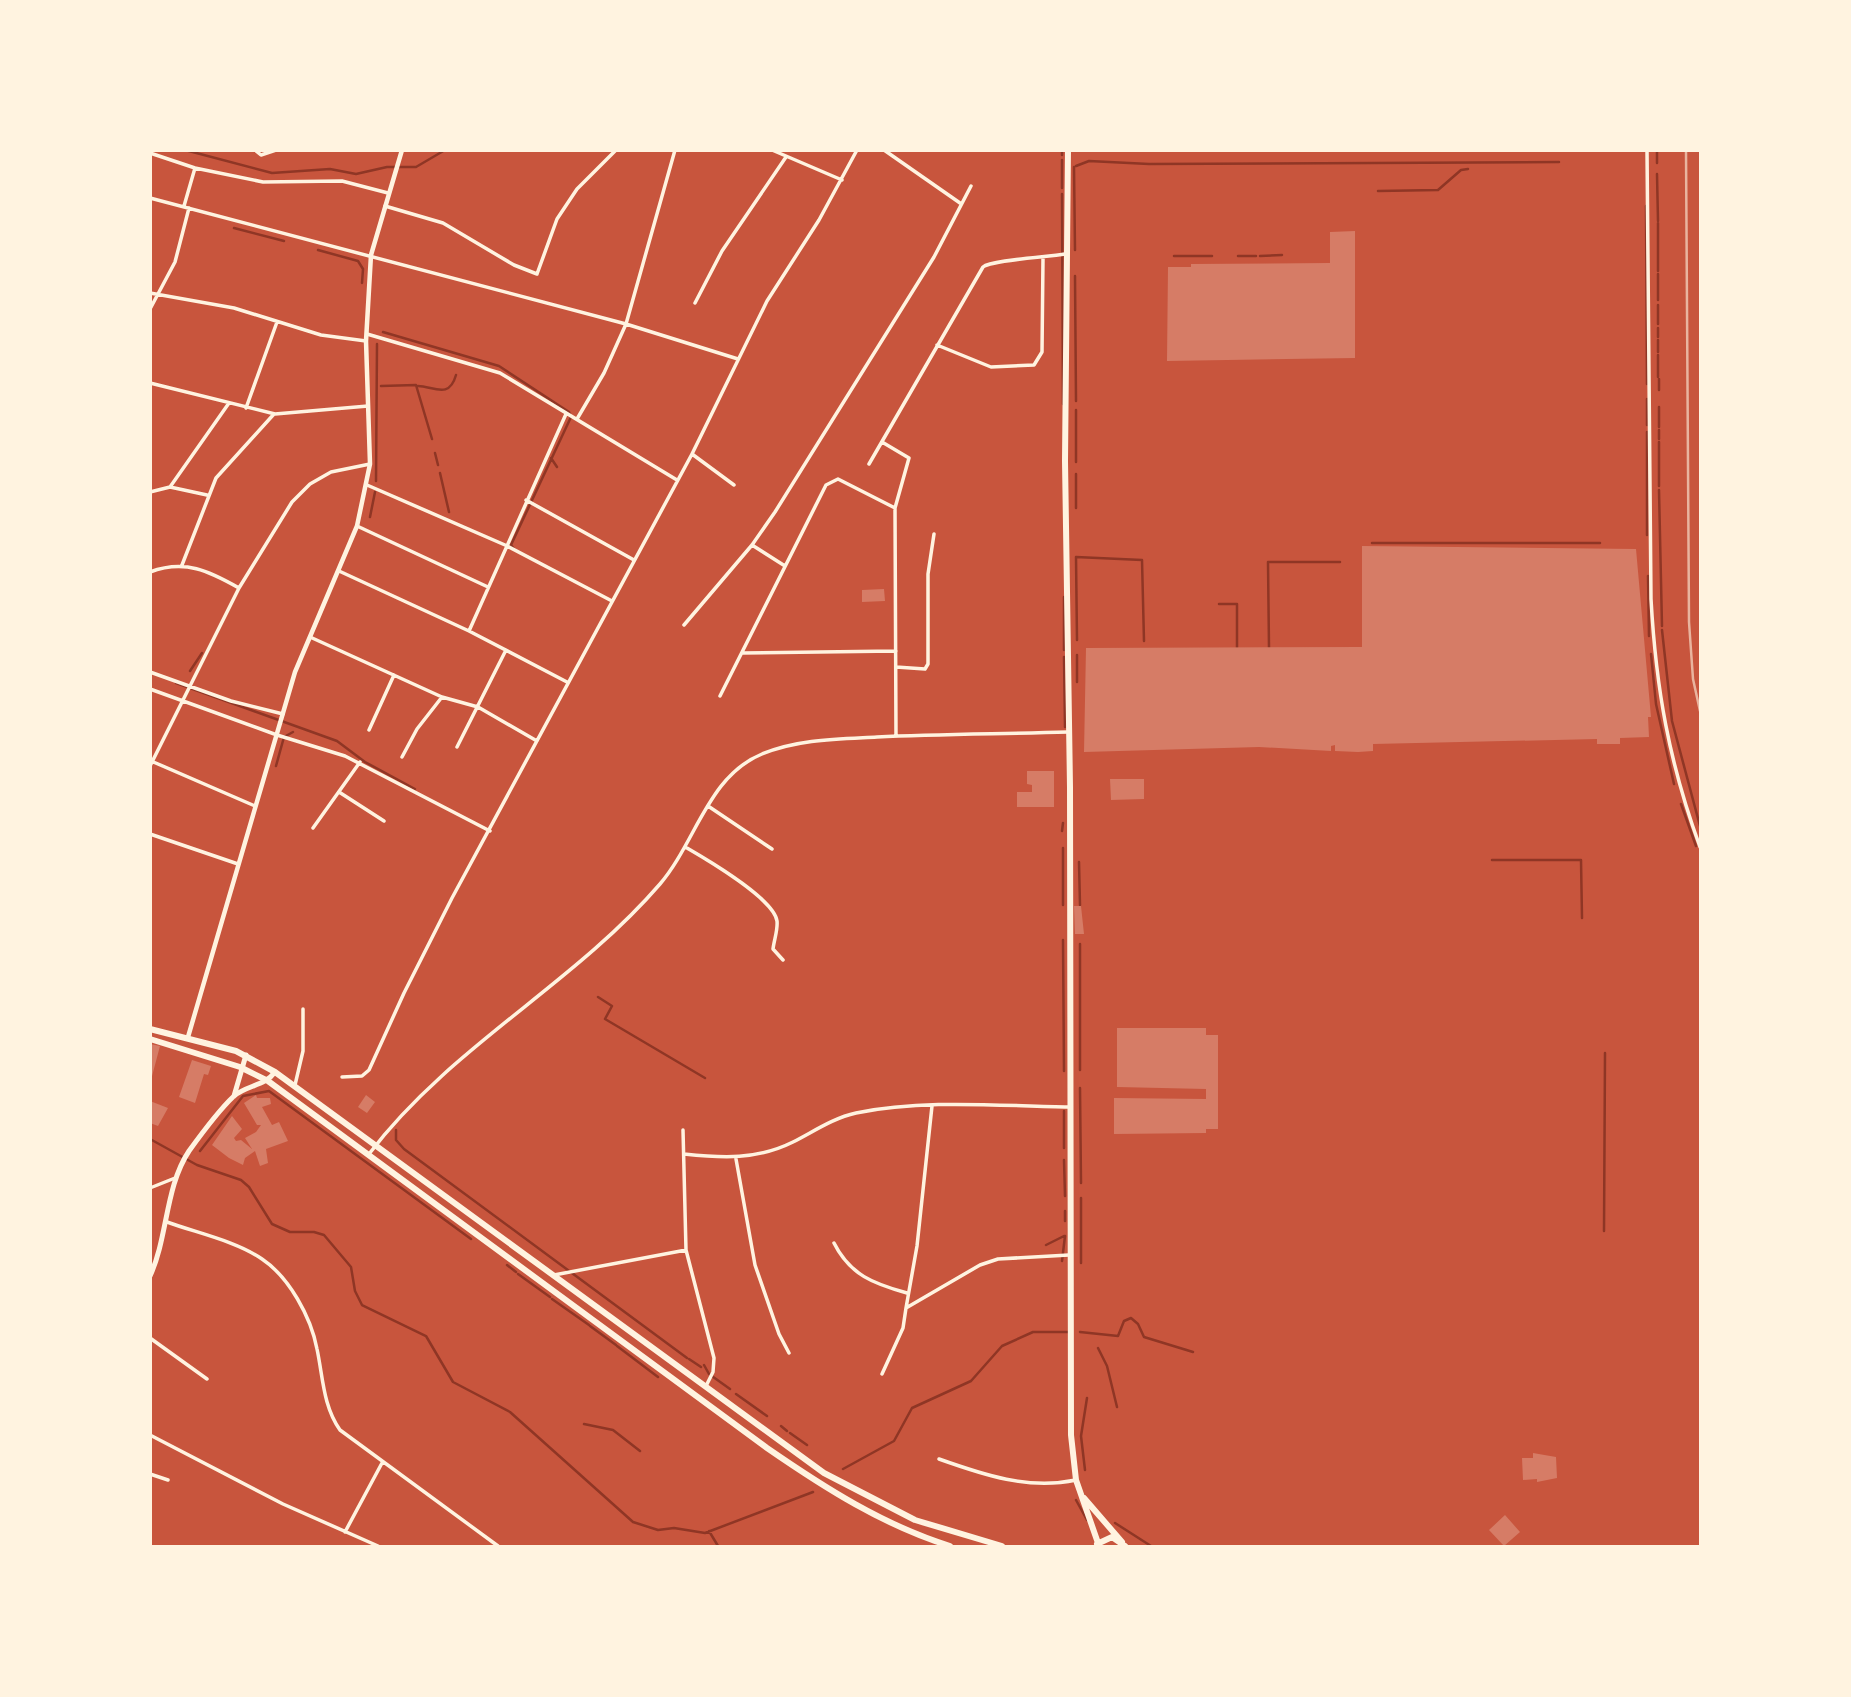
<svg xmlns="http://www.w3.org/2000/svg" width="1851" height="1697" font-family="'Titillium Web',sans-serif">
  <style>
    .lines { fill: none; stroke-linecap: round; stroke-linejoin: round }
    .stream { stroke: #8f3625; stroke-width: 2.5 }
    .building { fill: #d67c66 }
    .minor { stroke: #fff3e0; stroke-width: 3.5 }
    .tertiary { stroke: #fff3e0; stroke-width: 4.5 }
    .secondary { stroke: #fff3e0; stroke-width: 5 }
    .primary { stroke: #fff3e0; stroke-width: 6 }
    .rail { stroke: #e9b49f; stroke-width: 2.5 }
  </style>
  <rect width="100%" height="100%" fill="#c8553d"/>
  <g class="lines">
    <path class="stream" d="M185 150 272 173 330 169 356 174 387 167H416L445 150
      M1062 150V155
      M1657 150V163
      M1062 160V188
      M1076 166 1089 161 1149 164 1559 162
      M1074 167 1075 250
      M1657 174 1658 221
      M1378 191 1438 190 1461 170 1468 169
      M1062 194 1063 404
      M1646 206 1647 384
      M234 228 284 241
      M318 250 358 261 363 269 362 283
      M1174 256H1212
      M1238 256H1256
      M1260 256 1282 255
      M1658 271V223
      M1658 274V300
      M1075 276 1076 401
      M1658 324V305
      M1658 328V337
      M383 332 499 366 569 412 571 417 511 545 514 549
      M1658 340V352
      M1658 355V377
      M1659 379V390
      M381 386 416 385 432 439
      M418 386C433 386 449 400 456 375
      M1647 399V425
      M1659 407V427
      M1076 410V462
      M1659 430V439
      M1647 432V535
      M1659 442V486
      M435 453 438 465
      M551 458 557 467
      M440 473 449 512
      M376 481 377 344
      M1659 490 1662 626
      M1076 508V474
      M370 517 375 492
      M1372 543H1600
      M1648 576 1649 636
      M1064 597V650
      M1219 604H1237V649
      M1662 630 1672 721 1700 826
      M1077 640 1076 557 1142 560 1144 641
      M1269 648 1268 562H1340
      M1651 654 1656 704 1674 784
      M1077 655V682
      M1064 657 1065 727
      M190 671 202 653
      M176 683 337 741 365 762 415 789
      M276 766 284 737 293 732
      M1681 804 1696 846
      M1062 831 1063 823
      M1063 848V905
      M1492 860H1581L1582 918
      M1079 862 1080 905
      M1063 940 1064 1071
      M1080 944V1070
      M598 997 612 1006 605 1019 705 1078
      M1080 1088 1081 1183
      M1064 1111V1148
      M396 1130V1140L404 1149 687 1358
      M150 1139 197 1165 241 1180 249 1187 272 1224 290 1232H314L324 1235 351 1267 355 1291 362 1305 426 1336 453 1382 510 1412 633 1522 658 1530 674 1528 705 1533 813 1492
      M200 1151 243 1096 269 1091 471 1239
      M1064 1160 1065 1196
      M1081 1198V1216
      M1065 1221V1211
      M1604 1231 1605 1053
      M1046 1245 1064 1236
      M1062 1261 1065 1236
      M1081 1263V1216
      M507 1265 516 1272
      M518 1274 550 1297
      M552 1299 589 1325
      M590 1326 616 1345
      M1080 1332 1118 1336 1124 1321 1131 1318 1138 1324 1144 1337 1193 1352
      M617 1346 658 1377
      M1098 1348 1107 1366 1117 1407
      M689 1359 701 1367
      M704 1365 709 1374 730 1389
      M736 1394 767 1416
      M584 1424 613 1430 640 1451
      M781 1426 787 1431
      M790 1433 807 1445
      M843 1469 894 1441 912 1408 971 1381 1002 1346 1033 1332H1068
      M1085 1470 1081 1436 1087 1398
      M1076 1500 1087 1520
      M1115 1523 1151 1546
      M709 1531 718 1546"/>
  </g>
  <path class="building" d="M1355 231V358L1167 361 1168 267H1191V264L1330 263V232Z
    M1362 546 1636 549 1651 717H1648L1649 737 1620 738V744H1597V739L1373 744V751L1358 752 1335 751V745L1331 746V751L1259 747 1084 752 1086 648 1362 647Z
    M884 589 885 601 862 602V590Z
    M1027 771H1054V807H1017V792H1032V785L1027 784Z
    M1110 779H1144V799L1111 800Z
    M1074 906H1081L1084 934H1075Z
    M1117 1028H1206V1035H1218V1129H1206V1133L1114 1134V1098L1206 1099V1089L1117 1087Z
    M150 1044 160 1046 151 1080 150 1079Z
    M192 1060 211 1066 208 1075 204 1074 195 1103 179 1097Z
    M256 1095 257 1098H270L271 1104 262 1107 272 1125 279 1122 288 1141 266 1149 268 1163 260 1166 255 1151 245 1158 243 1165 229 1158 212 1145 232 1116 242 1129 234 1138 236 1141 241 1140 252 1149 245 1138 256 1132 261 1125H257L244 1103Z
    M366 1095 375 1102 367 1113 358 1107Z
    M150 1101 168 1108 158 1126 150 1123Z
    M1533 1453 1556 1457 1557 1478 1537 1482V1479L1523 1480 1522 1458H1533Z
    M1505 1515 1520 1532 1504 1546 1489 1530Z"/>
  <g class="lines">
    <path class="minor" d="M255 150 261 155 276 150
      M772 150 842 180
      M884 150 960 203
      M1647 150 1651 599C1656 689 1669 762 1700 847
      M150 153 195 168 263 182 342 181 388 193
      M150 198 626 324 738 359
      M184 206 195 168
      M385 206 443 223 514 265 537 274 557 219 577 189 616 150
      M150 293 234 308 321 335 366 341
      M695 303 722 251 786 157
      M150 309 175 262 189 208
      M367 334 500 373 677 480
      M937 345 991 367 1034 365 1042 352 1043 259
      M150 383 275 414 368 406
      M246 408 277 322
      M577 419 604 373 626 324 675 150
      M882 442 909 458 895 508 896 736
      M692 454 734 485
      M869 464 983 267C991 260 1049 257 1065 254
      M367 485 505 545 612 601
      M170 487 207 495
      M150 492 170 487 229 403
      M526 500 634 560
      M357 526 488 587
      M752 545 785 566
      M182 565 216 478 274 414
      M339 571 469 631 567 682
      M150 572C185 559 209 571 239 588
      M684 625 752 545 775 512 934 257 971 186
      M469 631 566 414
      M310 637 442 697 478 707 537 741
      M742 653 896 651
      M896 667 925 669 928 664V574L934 534
      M150 672 231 701 283 714
      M150 689 277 735 345 756 490 831
      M720 696 826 485 838 479 895 508
      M369 730 394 675
      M457 747 506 650
      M402 757 417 729 442 697
      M151 761 255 806
      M150 766 239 588 292 502 310 484 331 472 370 464
      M339 792 384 821
      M708 806 772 849
      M313 828 360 762
      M150 834 238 864
      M687 848C706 859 774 899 777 921 778 930 774 940 773 949L783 960
      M342 1077 362 1076 369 1070 404 993 452 898 692 454 767 301 819 220 857 150
      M295 1085 303 1051V1009
      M683 1130 686 1250 714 1358 713 1372 706 1386
      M369 1154C450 1047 573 985 660 884 696 842 708 776 762 754 798 739 839 739 877 737 940 734 1004 734 1068 732
      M684 1154C722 1158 757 1160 793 1142 813 1132 833 1118 856 1113 925 1099 999 1106 1069 1107
      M736 1159 755 1265 779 1334 789 1353
      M150 1188 175 1178
      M167 1222C197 1233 236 1241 262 1259 289 1277 311 1317 317 1349 323 1377 323 1406 340 1430L498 1546
      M834 1243C850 1275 874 1284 907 1293
      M554 1275 686 1250
      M906 1308 917 1246 932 1106
      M150 1338 207 1379
      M882 1374 903 1328 906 1308 980 1265 998 1259 1069 1255
      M150 1435 283 1504 378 1546
      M939 1459C984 1475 1028 1490 1076 1480
      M150 1474 168 1480
      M345 1532 382 1463"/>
    <path class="tertiary" d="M188 1037 295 672 357 526 370 464 366 341 371 255 402 150"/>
    <path class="secondary" d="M234 1096 246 1055
      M150 1276C168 1237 165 1187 189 1151 202 1133 218 1111 234 1096 247 1085 265 1086 275 1072"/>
    <path class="primary" d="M1068 150 1065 461 1070 787 1071 1435 1076 1480 1098 1543
      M150 1029 236 1051 275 1072 824 1473 915 1520 1002 1546
      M150 1039 240 1067 268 1081 767 1448C825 1488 883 1525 950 1546
      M1084 1498 1122 1542
      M1097 1544 1112 1537 1125 1546"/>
    <path class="rail" d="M1686 150 1689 622 1693 679 1700 711"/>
  </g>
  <rect width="1851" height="1697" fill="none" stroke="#fff3e0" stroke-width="304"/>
</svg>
